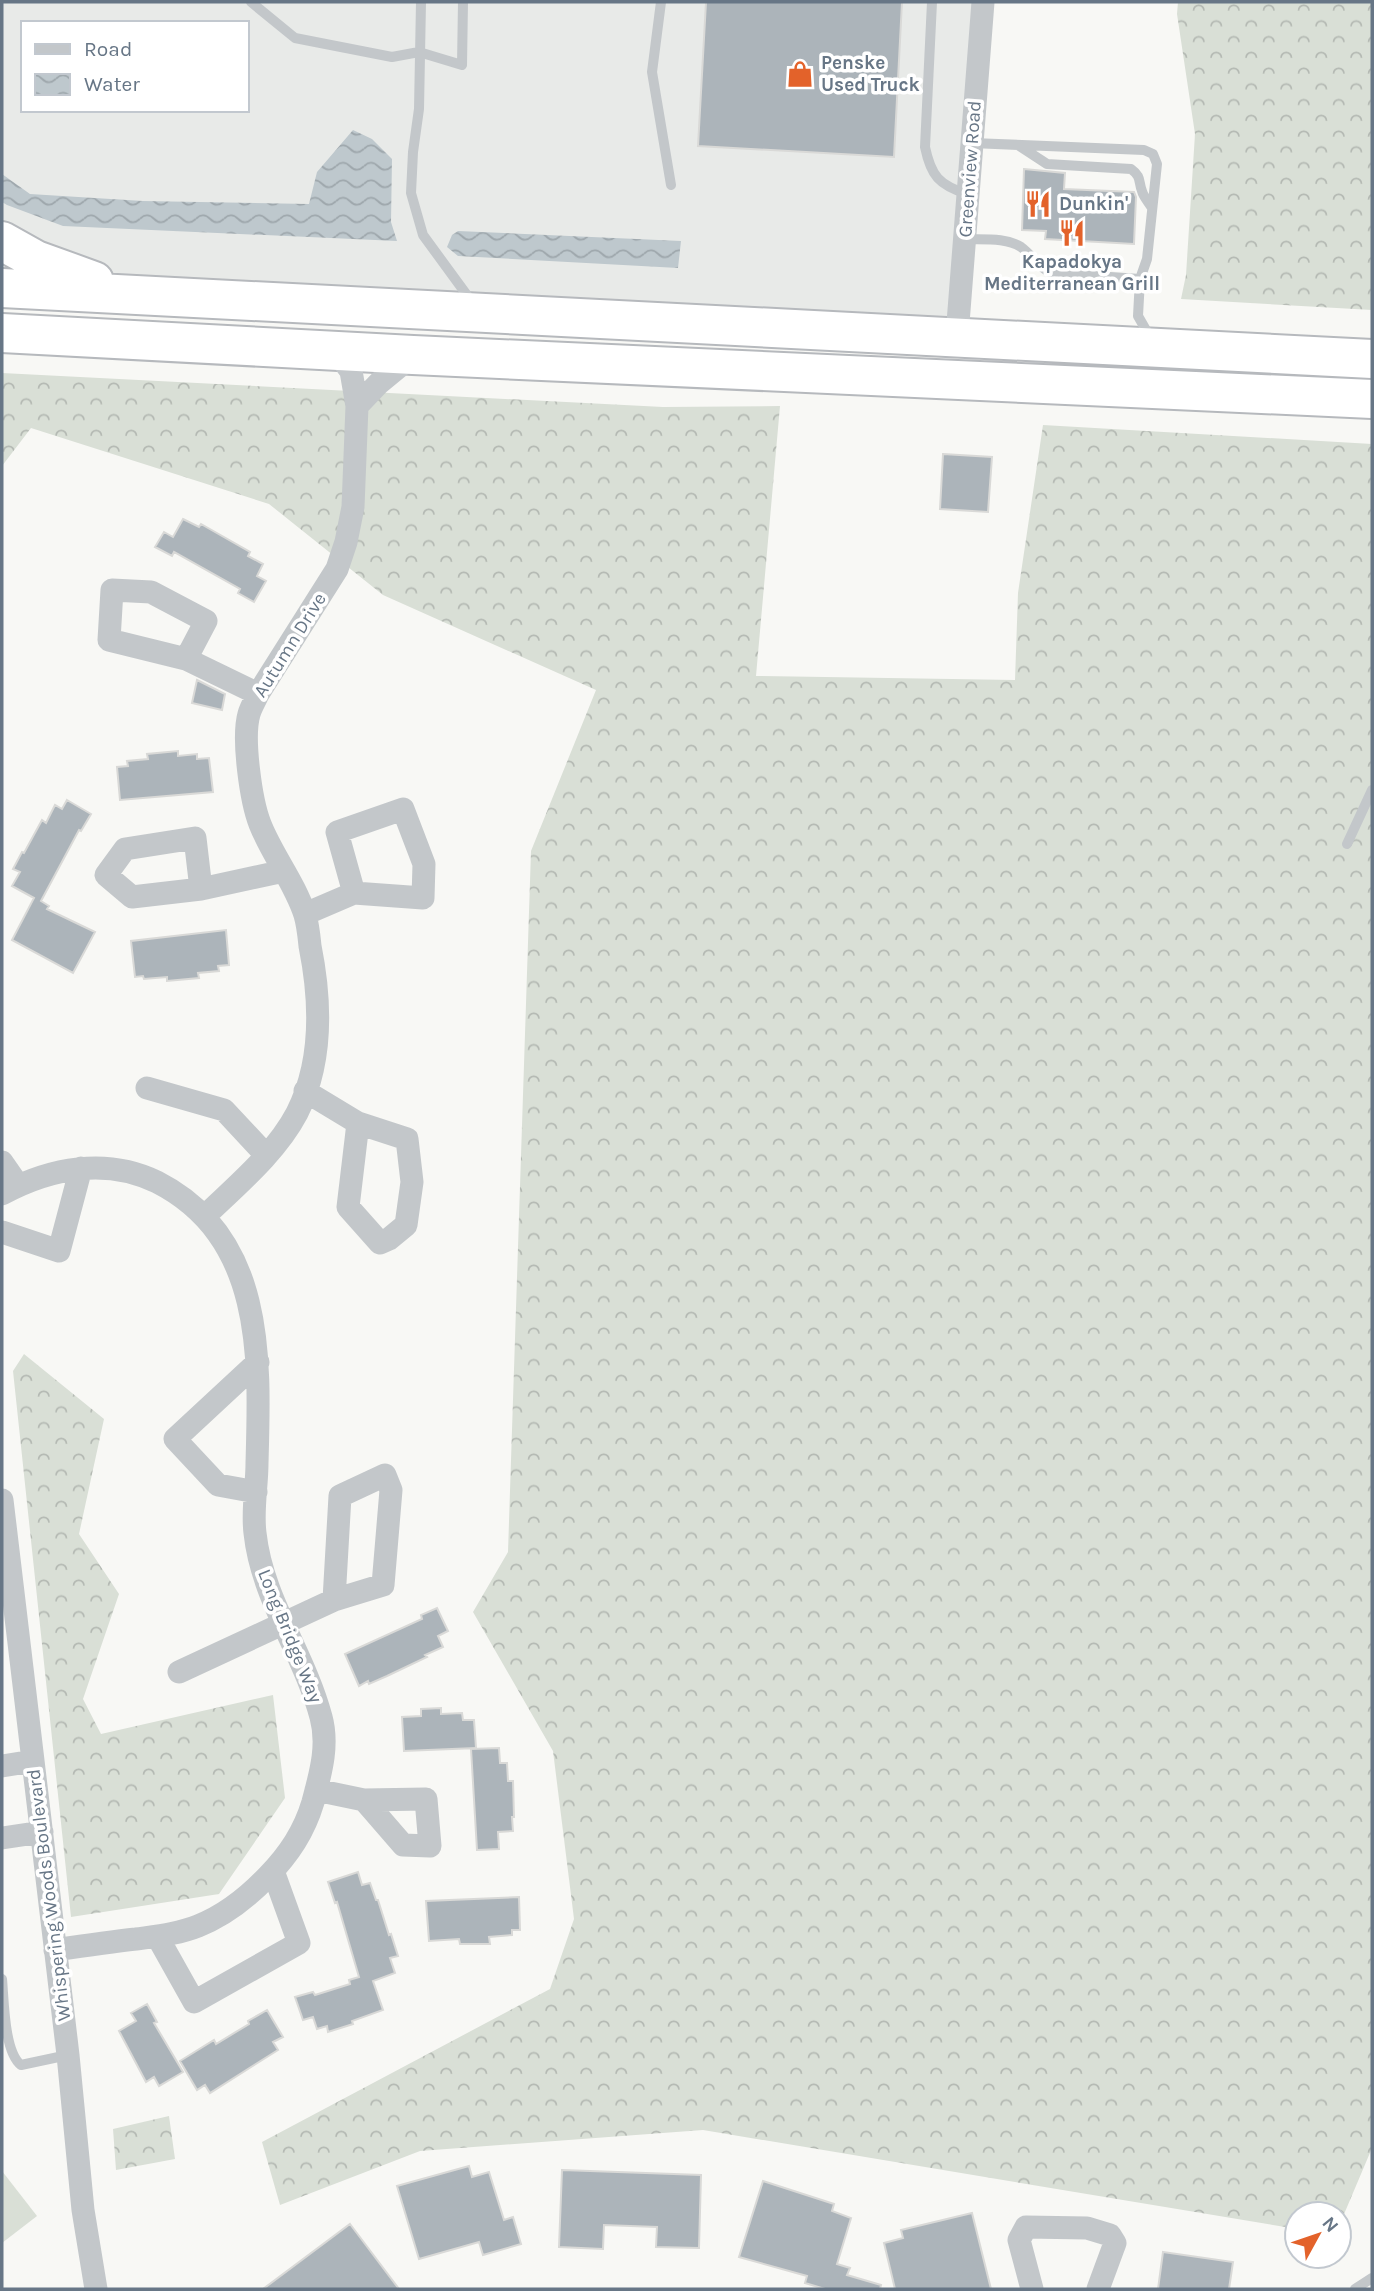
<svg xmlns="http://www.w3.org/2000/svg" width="1374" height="2291" font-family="Karla,sans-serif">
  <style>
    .built { fill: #e8eae8; fill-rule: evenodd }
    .green { fill: #d9dfd6 }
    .forest { fill: url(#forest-crowns) }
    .water { fill: url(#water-waves) }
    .building { fill: #acb4ba; stroke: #d9d9d7; stroke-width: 2 }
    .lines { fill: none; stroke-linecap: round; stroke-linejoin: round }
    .highway-casing { stroke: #b6b9bd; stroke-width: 42 }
    .lane { stroke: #c3c7ca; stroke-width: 10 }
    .street { stroke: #c3c7ca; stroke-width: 23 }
    .highway { stroke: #fff; stroke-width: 38 }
    .labels { text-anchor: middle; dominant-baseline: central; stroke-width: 7; stroke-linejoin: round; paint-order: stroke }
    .poi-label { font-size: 19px; font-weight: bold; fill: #677686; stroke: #fff; text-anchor: start }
    .street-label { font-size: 19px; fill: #677686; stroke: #fff }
  </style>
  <defs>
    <pattern id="forest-crowns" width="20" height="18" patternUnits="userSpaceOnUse" patternTransform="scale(1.75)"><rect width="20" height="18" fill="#d9dfd6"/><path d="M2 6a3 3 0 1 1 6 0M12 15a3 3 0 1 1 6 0" fill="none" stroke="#b4b9b3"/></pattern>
    <pattern id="water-waves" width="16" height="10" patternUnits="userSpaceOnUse" patternTransform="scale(1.75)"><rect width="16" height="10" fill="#bec8cd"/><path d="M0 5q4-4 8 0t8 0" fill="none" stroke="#9ea7ac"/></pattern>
  </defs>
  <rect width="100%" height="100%" fill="#f8f8f5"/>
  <path class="built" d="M2 2H983L957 336 2 288ZM23 23H247V110H23Z"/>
  <path class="green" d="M2 2171 37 2216 2 2243Z"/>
  <path class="forest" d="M1178 2H1372V310L1181 299 1186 275 1195 134 1177 14Z
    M2 373 663 407 780 406 756 676 1015 680 1018 593 1043 425 1372 444V2148L1339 2226V2214H1297V2229L703 2130 420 2151 280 2205 262 2142 550 1989 574 1919 553 1751 473 1612 508 1552 531 851 596 690 383 595 269 504 31 428 2 466Z
    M24 1354 104 1419 79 1534 119 1594 83 1699 101 1734 273 1695 285 1798 219 1894 71 1917 13 1371Z
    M169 2116 175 2159 116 2170 113 2129Z"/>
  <path class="water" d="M353 130 372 139 392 159 391 222 397 241 63 226 7 205 2 202V174L30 194 143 201 309 204 317 172Z
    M458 231 681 241 678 268 458 256 447 247 452 235Z"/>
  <path class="building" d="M706 2H902L894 157 698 146Z
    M1024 169 1065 173 1064 189 1134 192 1136 197 1134 244 1045 239 1046 231 1022 230Z
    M943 454 992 457 988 512 940 509Z
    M183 519 199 527 201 524 250 552 248 556 263 564 257 576 266 581 254 602 238 593 240 589 174 552 172 556 155 547 164 532 173 537Z
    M197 680 225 694 222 710 192 703Z
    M178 751V756L197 754V759L209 758 213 792 120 800 117 767 128 766 127 761 148 759 147 754Z
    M67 800 91 814 81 831 79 830 41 901 49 906 47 909 95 932 73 973 12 940 34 898 12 886 20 872 13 869 22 852 24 853 42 820 46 823 55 805 62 809Z
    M226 930 229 965 218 966 219 971 198 973 199 978 167 981V977L144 979 143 976 135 977 131 941Z
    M437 1608 448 1631 438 1636 443 1647 425 1655 427 1657 387 1676 369 1684 368 1681 359 1686 345 1654 422 1619 421 1615Z
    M441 1708V1714L462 1713 463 1720H474L476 1748 404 1751 402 1717 421 1716V1709Z
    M499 1748 500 1763H507L508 1781H513L514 1817H512L513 1831 498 1832 499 1849 477 1850 471 1749Z
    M358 1872 362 1885 370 1883 376 1900H378L389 1935 391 1934 398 1956 390 1958 395 1973 373 1981 383 2010 352 2021 353 2024 328 2032 327 2026 317 2029 313 2017 303 2020 295 1997 313 1992 315 1995 350 1984 349 1980 359 1977 337 1902 335 1903 328 1882Z
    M519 1897 520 1930H512V1935L489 1937 490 1944H460L459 1939 429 1941 426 1901Z
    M147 2004 157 2022 154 2023 183 2072 159 2086 154 2077 146 2082 119 2031 136 2021 131 2013Z
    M267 2010 283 2037 273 2042 278 2050 210 2093 205 2085 197 2090 180 2061 214 2040 216 2044 249 2024 248 2021Z
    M469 2166 472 2177 489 2172 504 2220 513 2217 521 2244 483 2255 479 2242 419 2259 397 2186Z
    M562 2170 701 2175 699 2248 656 2247 657 2227 604 2225 603 2249 559 2247Z
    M763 2181 834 2204 832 2211 851 2218 837 2264 850 2268 847 2275 881 2285 880 2289H825L805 2283 807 2276 739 2257Z
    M972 2213 991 2289H895L884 2243 903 2238 901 2230Z
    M350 2224 399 2289H263Z
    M1163 2252 1233 2262 1229 2289H1158Z"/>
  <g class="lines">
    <defs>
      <path id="highway" d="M2 241 36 260 94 281
        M2 288 1372 359
        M2 333 413 355 1372 399"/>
    </defs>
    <use href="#highway" class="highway-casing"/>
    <path class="lane" d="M251 2 295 38 392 57 419 52 462 65 463 2
      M421 2 419 109 413 152 411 193 423 235 472 302
      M661 2 652 72 671 185
      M932 2 925 147C931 176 939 185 967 194
      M972 143 1144 150 1153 154 1157 164 1147 259 1140 279 1138 316 1150 337
      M1018 145 1047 164 1131 169C1142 177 1138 181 1142 191 1143 196 1149 203 1152 208
      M964 239C981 240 1006 237 1021 247 1032 255 1038 267 1051 273L1140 279
      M1347 844 1372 790
      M2 1979C4 2000 4 2052 21 2065L68 2055
      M1355 2289 1372 2278"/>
    <path class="street" d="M957 336 983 2
      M336 351 351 371 357 406 379 383 413 355
      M186 659 109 640 112 590 151 592 206 621 186 659 258 694
      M201 889 132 897 106 875 125 849 195 838 201 889 284 871
      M305 914 354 893 337 832 403 809 424 864 423 898 354 893
      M147 1088 224 1110 266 1155
      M305 1091 358 1123 407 1139 412 1182 406 1225 389 1239 380 1243 348 1207 358 1123
      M2 1162 18 1185
      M2 1194C50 1168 106 1157 157 1182 265 1237 260 1358 257 1463 257 1486 252 1510 255 1533 262 1599 304 1653 321 1717 329 1746 320 1775 313 1802 304 1832 289 1854 268 1876 248 1897 226 1915 198 1926 178 1934 157 1936 136 1939 109 1942 82 1946 55 1950
      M205 1216C237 1185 276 1153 297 1113 323 1062 321 1001 310 946 309 936 308 925 305 915 295 883 272 855 260 824 251 801 242 738 249 714 251 707 255 701 258 694L337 569 346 542 353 507 357 406
      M2 1232 59 1251 81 1168
      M256 1492 218 1485 175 1439 258 1362
      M2 1500 68 2055 83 2210 96 2289
      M179 1672 334 1600 383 1585 391 1490 385 1475 340 1496 334 1600
      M2 1766 33 1761
      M316 1790 364 1800 426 1799 430 1846 403 1845 364 1800
      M2 1838 42 1832
      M157 1936 194 2002 299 1943 273 1871
      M1032 2289 1019 2240 1026 2227 1087 2228 1110 2235 1115 2243 1098 2289"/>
    <use href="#highway" class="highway"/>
  </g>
  <defs>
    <symbol id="shop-bare" viewBox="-9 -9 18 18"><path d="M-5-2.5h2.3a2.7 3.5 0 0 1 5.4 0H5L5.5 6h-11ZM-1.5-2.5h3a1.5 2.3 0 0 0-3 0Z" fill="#e3622a" stroke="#fff" stroke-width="2.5" paint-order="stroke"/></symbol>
    <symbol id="restaurant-bare" viewBox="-9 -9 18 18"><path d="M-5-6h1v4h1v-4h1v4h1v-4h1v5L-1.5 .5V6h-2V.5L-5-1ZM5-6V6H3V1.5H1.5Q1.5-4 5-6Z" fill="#e3622a" stroke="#fff" stroke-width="2.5" paint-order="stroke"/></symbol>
  </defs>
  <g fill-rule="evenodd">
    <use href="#shop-bare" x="781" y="55" width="38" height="38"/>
    <use href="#restaurant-bare" x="1019" y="185" width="38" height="38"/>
    <use href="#restaurant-bare" x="1053" y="214" width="38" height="38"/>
  </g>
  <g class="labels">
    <g class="poi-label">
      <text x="821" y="63">Penske<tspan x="821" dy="22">Used Truck</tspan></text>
      <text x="1059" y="204">Dunkin'</text>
      <text x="1072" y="262" text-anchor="middle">Kapadokya<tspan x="1072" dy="22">Mediterranean Grill</tspan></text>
    </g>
    <g class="street-label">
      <text transform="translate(970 169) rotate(-86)">Greenview Road</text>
      <text transform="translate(290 645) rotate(-58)">Autumn Drive</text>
      <text transform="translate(290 1636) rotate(68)">Long Bridge Way</text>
      <text transform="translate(49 1895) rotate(-97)">Whispering Woods Boulevard</text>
    </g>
  </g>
  <rect width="1374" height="2291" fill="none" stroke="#677686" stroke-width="7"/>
  <rect x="21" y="21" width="228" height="91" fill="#ffffff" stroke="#c2c8cf" stroke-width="2"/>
  <rect x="35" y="44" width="35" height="10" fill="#c3c7ca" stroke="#c2c8cf" stroke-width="2"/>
  <text x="84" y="56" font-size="21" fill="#677686">Road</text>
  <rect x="35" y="74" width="35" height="21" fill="url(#water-waves)" stroke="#c2c8cf" stroke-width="2"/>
  <text x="84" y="91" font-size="21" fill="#677686">Water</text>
  <g transform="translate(1318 2235) rotate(50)"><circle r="33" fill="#ffffff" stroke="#c2c8cf" stroke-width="2"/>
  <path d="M0-5L12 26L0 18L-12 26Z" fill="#e3622a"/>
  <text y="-10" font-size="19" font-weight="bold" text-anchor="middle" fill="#677686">N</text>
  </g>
</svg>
